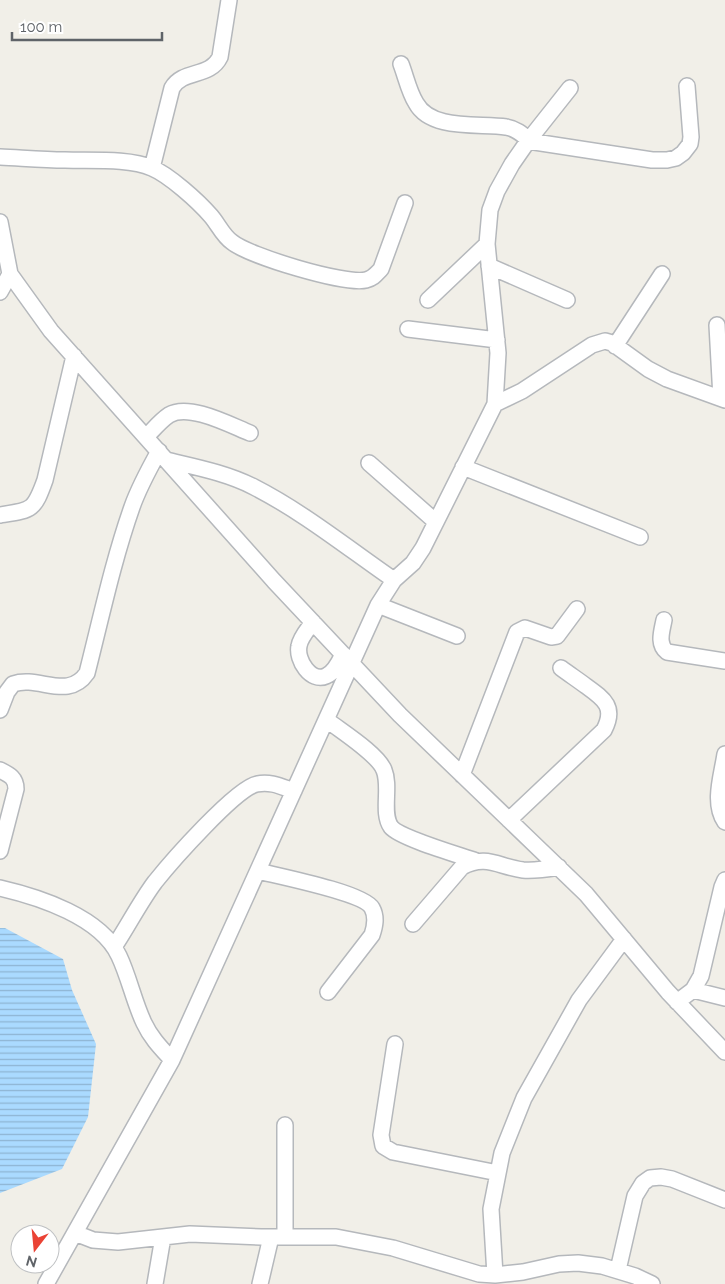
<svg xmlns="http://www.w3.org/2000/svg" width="725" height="1284" font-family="Raleway,sans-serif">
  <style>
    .water { fill: url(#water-rules) }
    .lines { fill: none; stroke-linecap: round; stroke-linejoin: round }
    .minor-casing { stroke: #b5b8bc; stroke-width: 18 }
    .minor { stroke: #fff; stroke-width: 15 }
  </style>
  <defs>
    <pattern id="water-rules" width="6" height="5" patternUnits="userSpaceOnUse" patternTransform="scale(1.25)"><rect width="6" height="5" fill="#aadaff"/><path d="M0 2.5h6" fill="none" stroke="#8eb4d2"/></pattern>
  </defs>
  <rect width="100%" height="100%" fill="#f1efe8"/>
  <path class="water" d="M0 928H5L63 959 72 990 96 1044 88 1117 62 1169 0 1193Z"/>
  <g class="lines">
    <defs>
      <path id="minor" d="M401 64C406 77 409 92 416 103 431 131 480 123 506 127 515 128 522 134 529 140
        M528 141 652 160H667L676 158 683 153 690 144 691 137 687 86
        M0 157C22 158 43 160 65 160 90 161 129 158 152 168 169 175 198 201 211 216 218 224 223 236 232 242 249 256 345 285 366 280 374 278 376 274 381 269L405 203
        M152 168 172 88C183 69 210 78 220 57L229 0
        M0 222 10 274 51 331 274 581 400 715 586 894 668 992 725 1052
        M489 266 567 300
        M0 292 10 274
        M428 300 487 244
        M717 325 721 398
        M408 329 497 340
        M615 346 662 274
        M495 404 522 391 592 345 605 341 612 343 648 369 667 379 725 400
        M146 437C153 430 160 421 169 415 189 403 230 425 250 433
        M166 460C195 467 227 473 254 487 303 512 349 549 394 580
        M369 463 436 522
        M463 467 640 537
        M0 515C32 510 34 511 45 480L74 356
        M378 605 457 636
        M664 620C662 631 657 644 667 652L725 661
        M313 622C308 629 300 638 299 646 296 660 311 683 326 676 335 672 339 662 343 654
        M0 710 7 692 13 684C39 675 68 701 87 673 101 618 113 561 132 507 139 487 149 469 159 451
        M327 720C341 731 378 754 384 770 391 787 381 813 391 827 400 838 459 855 476 861
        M725 754C722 775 712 803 725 822
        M0 770C10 775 16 778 16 789L0 851
        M462 775 517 632 525 628 551 637 557 636 577 609
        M509 820 604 730C616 707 604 699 586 686 578 680 569 674 561 668
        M258 871C278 876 364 893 372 908 377 917 375 926 372 935L328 992
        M0 888C39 897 101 917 119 956 129 977 134 1002 144 1023 151 1038 161 1048 172 1060
        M413 924 462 867C486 854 499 867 523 870 535 871 547 869 559 867
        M114 947C128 926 140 902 155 882 171 862 236 788 257 784 271 781 282 787 294 791
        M693 990 725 998
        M677 1002 693 990 701 976 722 887 725 880
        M395 1044 381 1135 383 1146 393 1152 498 1173
        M285 1125V1237
        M75 1233 93 1240 118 1242 190 1234 261 1237H336L393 1248 479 1274 495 1275 523 1272 559 1264 578 1263 602 1266 635 1276 652 1284
        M618 1270 635 1196 643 1183 650 1178 661 1177 672 1179 725 1200
        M495 1275 491 1209 502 1153 524 1098 579 1000 624 939
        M46 1284 172 1060 378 605 394 580 413 563 423 548 495 404 498 353 487 244 490 210 497 191 512 164 528 141 570 88
        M155 1284 163 1237
        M260 1284 271 1237"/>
    </defs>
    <use href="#minor" class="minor-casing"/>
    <use href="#minor" class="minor"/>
  </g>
  <g transform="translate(35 1249) rotate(196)"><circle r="24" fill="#ffffff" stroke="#bfc1c3"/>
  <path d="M0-4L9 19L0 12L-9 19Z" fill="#ea4335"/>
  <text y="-8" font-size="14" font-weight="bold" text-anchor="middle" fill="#5f6368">N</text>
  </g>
  <path d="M12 32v8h150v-8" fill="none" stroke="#5f6368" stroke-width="2.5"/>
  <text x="20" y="32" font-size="15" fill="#5f6368" stroke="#ffffff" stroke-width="4" paint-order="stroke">100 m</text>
</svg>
